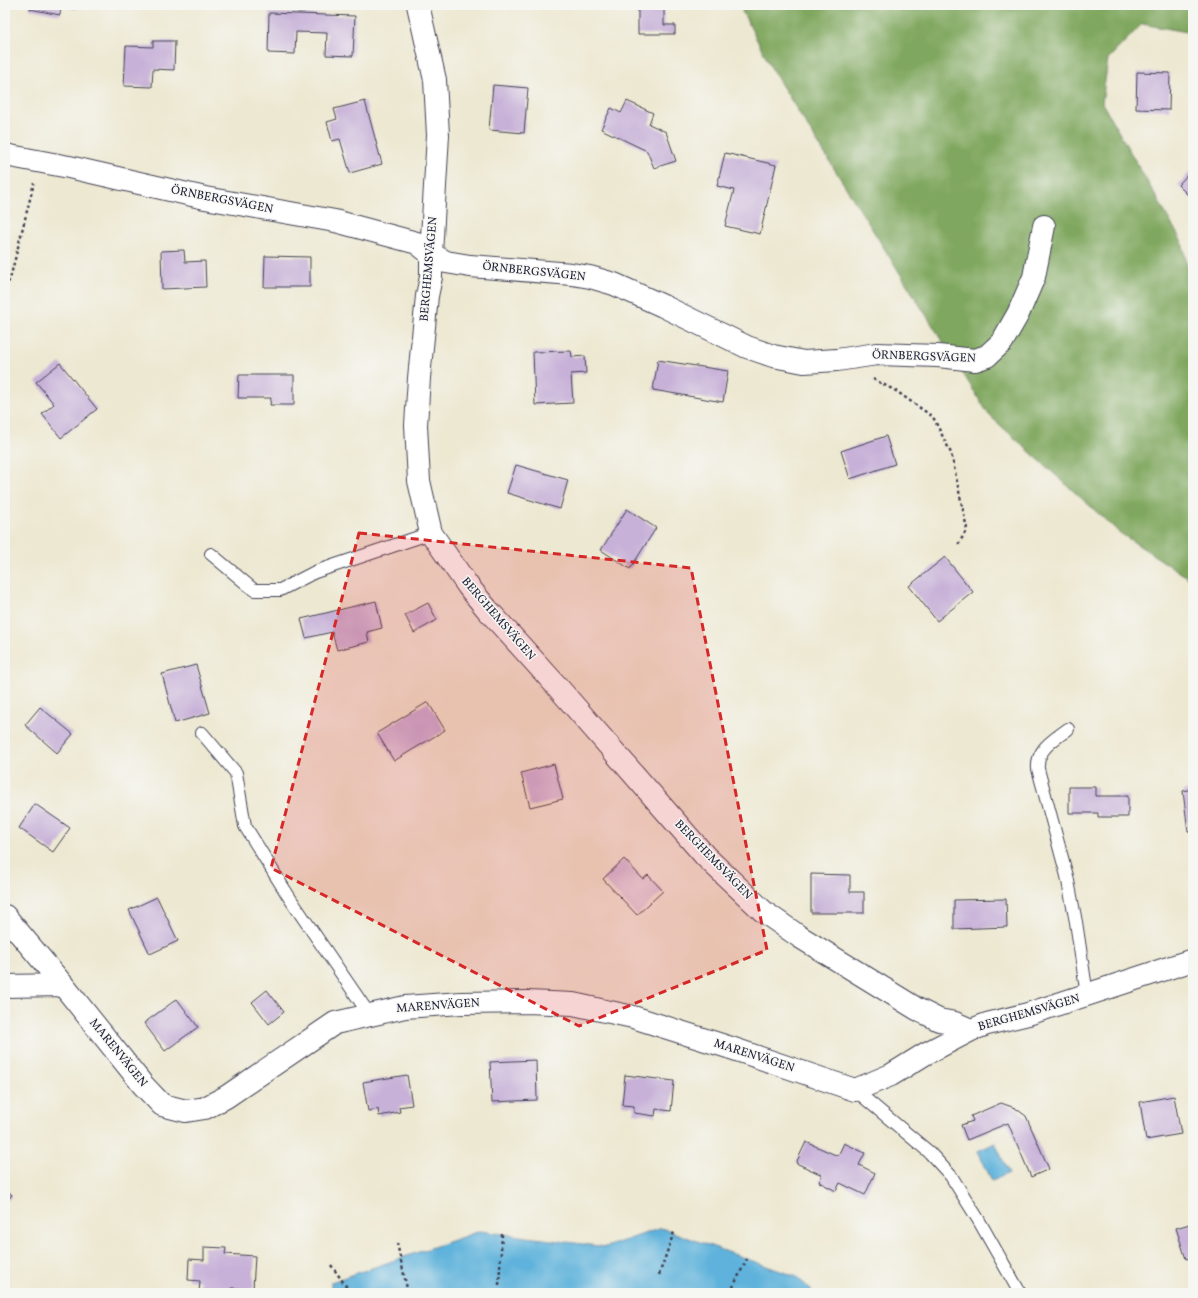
<svg xmlns="http://www.w3.org/2000/svg" width="1198" height="1298" font-family="Vollkorn,serif">
  <style>
    .forest { fill: #80a75e; stroke: #51644c }
    .water { fill: #5fb2db; stroke: #406a8b }
    .building { fill: #c7b1d8 }
    .lines { fill: none; stroke-linecap: round; stroke-linejoin: round }
    .service-casing { stroke: #404052; stroke-width: 14 }
    .minor-casing { stroke: #404052; stroke-width: 24 }
    .path { stroke: #404052; stroke-width: 2.5; stroke-dasharray: 3 3; stroke-linecap: butt }
    .service { stroke: #fff; stroke-width: 12 }
    .minor { stroke: #fff; stroke-width: 22 }
    .marked { fill: #d62828; fill-opacity: 0.2; stroke: #d62828; stroke-width: 3; stroke-dasharray: 8 5; stroke-linejoin: round }
    .labels { text-anchor: middle; dominant-baseline: central; stroke-width: 3; stroke-linejoin: round; paint-order: stroke }
    .street-label { font-size: 12px; fill: #22223b; stroke: #f6f6f2 }
  </style>
  <rect width="100%" height="100%" fill="#f6f6f2"/>
  <filter id="ink" filterUnits="userSpaceOnUse"><feTurbulence type="fractalNoise" baseFrequency=".025" numOctaves="2"/><feDisplacementMap in="SourceGraphic" scale="8" xChannelSelector="R" yChannelSelector="G"/><feConvolveMatrix kernelMatrix="1 2 1 2 8 2 1 2 1" color-interpolation-filters="sRGB"/></filter>
  <filter id="wash" filterUnits="userSpaceOnUse"><feTurbulence type="fractalNoise" baseFrequency=".012" numOctaves="4" result="noise"/><feDisplacementMap in="SourceGraphic" scale="16" xChannelSelector="R" yChannelSelector="G"/><feGaussianBlur stdDeviation="0.9" result="paint"/><feColorMatrix in="noise" values="0 0 0 0 0 0 0 0 0 0 0 0 0 0 0 0 0 1.4 0 .05"/><feComposite in="paint" operator="in"/></filter>
  <g filter="url(#wash)">
    <rect width="100%" height="100%" fill="#ede8d1"/>
    <path class="forest" d="M739 5H1193V33L1142 24 1108 59 1102 103 1182 242 1193 292V581L1120 533 989 415 774 73Z"/>
    <path class="water" d="M995 1143 1009 1173 992 1181 978 1151Z
      M661 1228 797 1277 814 1293H331V1282L480 1231 606 1247Z"/>
    <g id="blocks">
      <path class="building" d="M30 5H76L75 9 61 6 60 15 30 9Z
        M638 5H664V25H675V34H638Z
        M269 13 355 16 353 56 326 55 327 33 296 32 295 54 268 53Z
        M153 41H175L174 70 153 69 152 87 124 86 126 46 153 47Z
        M1137 72 1170 73 1169 110 1136 109Z
        M493 85 528 88 524 133 489 130Z
        M365 101 382 164 350 173 340 139 332 141 327 122 337 119 334 109Z
        M627 101 653 113 649 124 666 132 676 161 654 168 647 151 601 129 611 108 621 113Z
        M725 153 776 165 760 234 725 226 734 190 717 186Z
        M1193 169V200L1178 185Z
        M184 250 185 262 205 261 206 287 162 289 161 251Z
        M265 256 310 257V287H264Z
        M571 351 572 357 585 356 586 373 571 374 573 403 535 405 533 352Z
        M658 360 728 371 723 402 653 390Z
        M60 363 97 409 61 438 42 414 54 404 36 382Z
        M239 375H294V405H270L271 398H238Z
        M886 436 895 464 850 479 841 451Z
        M516 465 568 480 560 509 507 493Z
        M627 509 656 528 630 569 601 550Z
        M945 557 973 592 937 621 909 586Z
        M376 601 382 628 367 632 369 642 337 650 332 632 306 638 301 619Z
        M428 603 437 620 414 633 405 615Z
        M196 665 210 713 175 723 162 674Z
        M428 702 445 730 394 761 377 733Z
        M40 707 73 734 57 753 25 725Z
        M554 764 563 799 530 807 521 773Z
        M1069 787H1096V796H1128V817H1098V813H1069Z
        M1193 789V832H1188L1183 791Z
        M35 804 70 828 53 852 19 828Z
        M624 859 643 879 648 875 663 891 637 915 603 879Z
        M811 874 850 875V892H864V913H811Z
        M157 897 178 941 150 954 129 910Z
        M1006 899 1007 927 954 929V900Z
        M267 990 284 1012 269 1024 252 1002Z
        M177 999 198 1027 165 1051 144 1023Z
        M536 1060 537 1100 492 1102 490 1062Z
        M407 1075 412 1105 399 1107 400 1112 379 1116 378 1109 368 1111 363 1082Z
        M625 1075 674 1081 671 1111 656 1109 655 1116 634 1113V1106L622 1105Z
        M1174 1096 1181 1134 1146 1140 1140 1102Z
        M1001 1103 1015 1108 1026 1116 1049 1169 1031 1177 1008 1123 967 1140 961 1125 973 1121 971 1116Z
        M806 1142 838 1156 844 1143 865 1153 859 1165 875 1173 865 1195 840 1183 836 1191 819 1182 822 1175 796 1163Z
        M5 1189 12 1195 5 1203Z
        M1193 1223V1257L1186 1259 1176 1228Z
        M204 1247 226 1248 225 1254 255 1256 253 1289 231 1288V1293H199L200 1281 188 1280 189 1259 204 1260Z"/>
    </g>
  </g>
  <g filter="url(#ink)">
    <use href="#blocks" fill-opacity="0" stroke="#404052" stroke-width="1"/>
    <g class="lines">
      <defs>
        <path id="service" d="M211 554 254 590H280L315 572 431 533
          M1068 729C1054 740 1036 749 1038 769L1067 876 1076 922 1087 995
          M202 733 236 773 245 826 289 897 369 1014
          M855 1090 929 1152 951 1176 978 1219 1020 1293"/>
        <path id="minor" d="M418 5 435 80 438 135 431 254V277L427 296 419 378 416 425 419 481 431 533 468 586 487 609 555 684 706 857 764 912 800 937 917 1009 939 1020 955 1023 971 1030 987 1024 1028 1014 1193 960
          M5 155 69 167 205 198 335 221 417 243 431 254 446 262 470 266 572 274 590 277 614 284 663 306 747 347 773 356 804 362 837 360 877 354 938 356 975 360 987 356 1002 342 1018 314 1034 277 1044 226
          M5 916 63 985 143 1085 162 1105 186 1111 205 1108 226 1097 335 1023 405 1007 461 1003 528 1002 573 1004 633 1017 731 1048 855 1090 891 1075 925 1054 971 1030
          M5 986 63 985"/>
      </defs>
      <use href="#service" class="service-casing"/>
      <use href="#minor" class="minor-casing"/>
      <path class="path" d="M5 288 10 279 34 183
        M873 379 896 391 933 417 951 453 967 529 957 547
        M397 1243 408 1293
        M331 1265 351 1293
        M659 1275 674 1232
        M499 1285 502 1234
        M730 1293 747 1259"/>
      <use href="#service" class="service"/>
      <use href="#minor" class="minor"/>
    </g>
  </g>
  <path class="marked" d="M359 533 691 568 767 950 579 1026 271 868Z"/>
  <g class="labels">
    <g class="street-label">
      <text transform="translate(222 200) rotate(11)">ÖRNBERGSVÄGEN</text>
      <text transform="translate(429 269) rotate(-85)">BERGHEMSVÄGEN</text>
      <text transform="translate(534 272) rotate(6)">ÖRNBERGSVÄGEN</text>
      <text transform="translate(924 357) rotate(2)">ÖRNBERGSVÄGEN</text>
      <text transform="translate(498 619) rotate(49)">BERGHEMSVÄGEN</text>
      <text transform="translate(713 860) rotate(46)">BERGHEMSVÄGEN</text>
      <text transform="translate(438 1006) rotate(-4)">MARENVÄGEN</text>
      <text transform="translate(1029 1013) rotate(-16)">BERGHEMSVÄGEN</text>
      <text transform="translate(118 1053) rotate(51)">MARENVÄGEN</text>
      <text transform="translate(754 1056) rotate(18)">MARENVÄGEN</text>
    </g>
  </g>
  <rect width="1198" height="1298" fill="none" stroke="#f6f6f2" stroke-width="20"/>
</svg>
